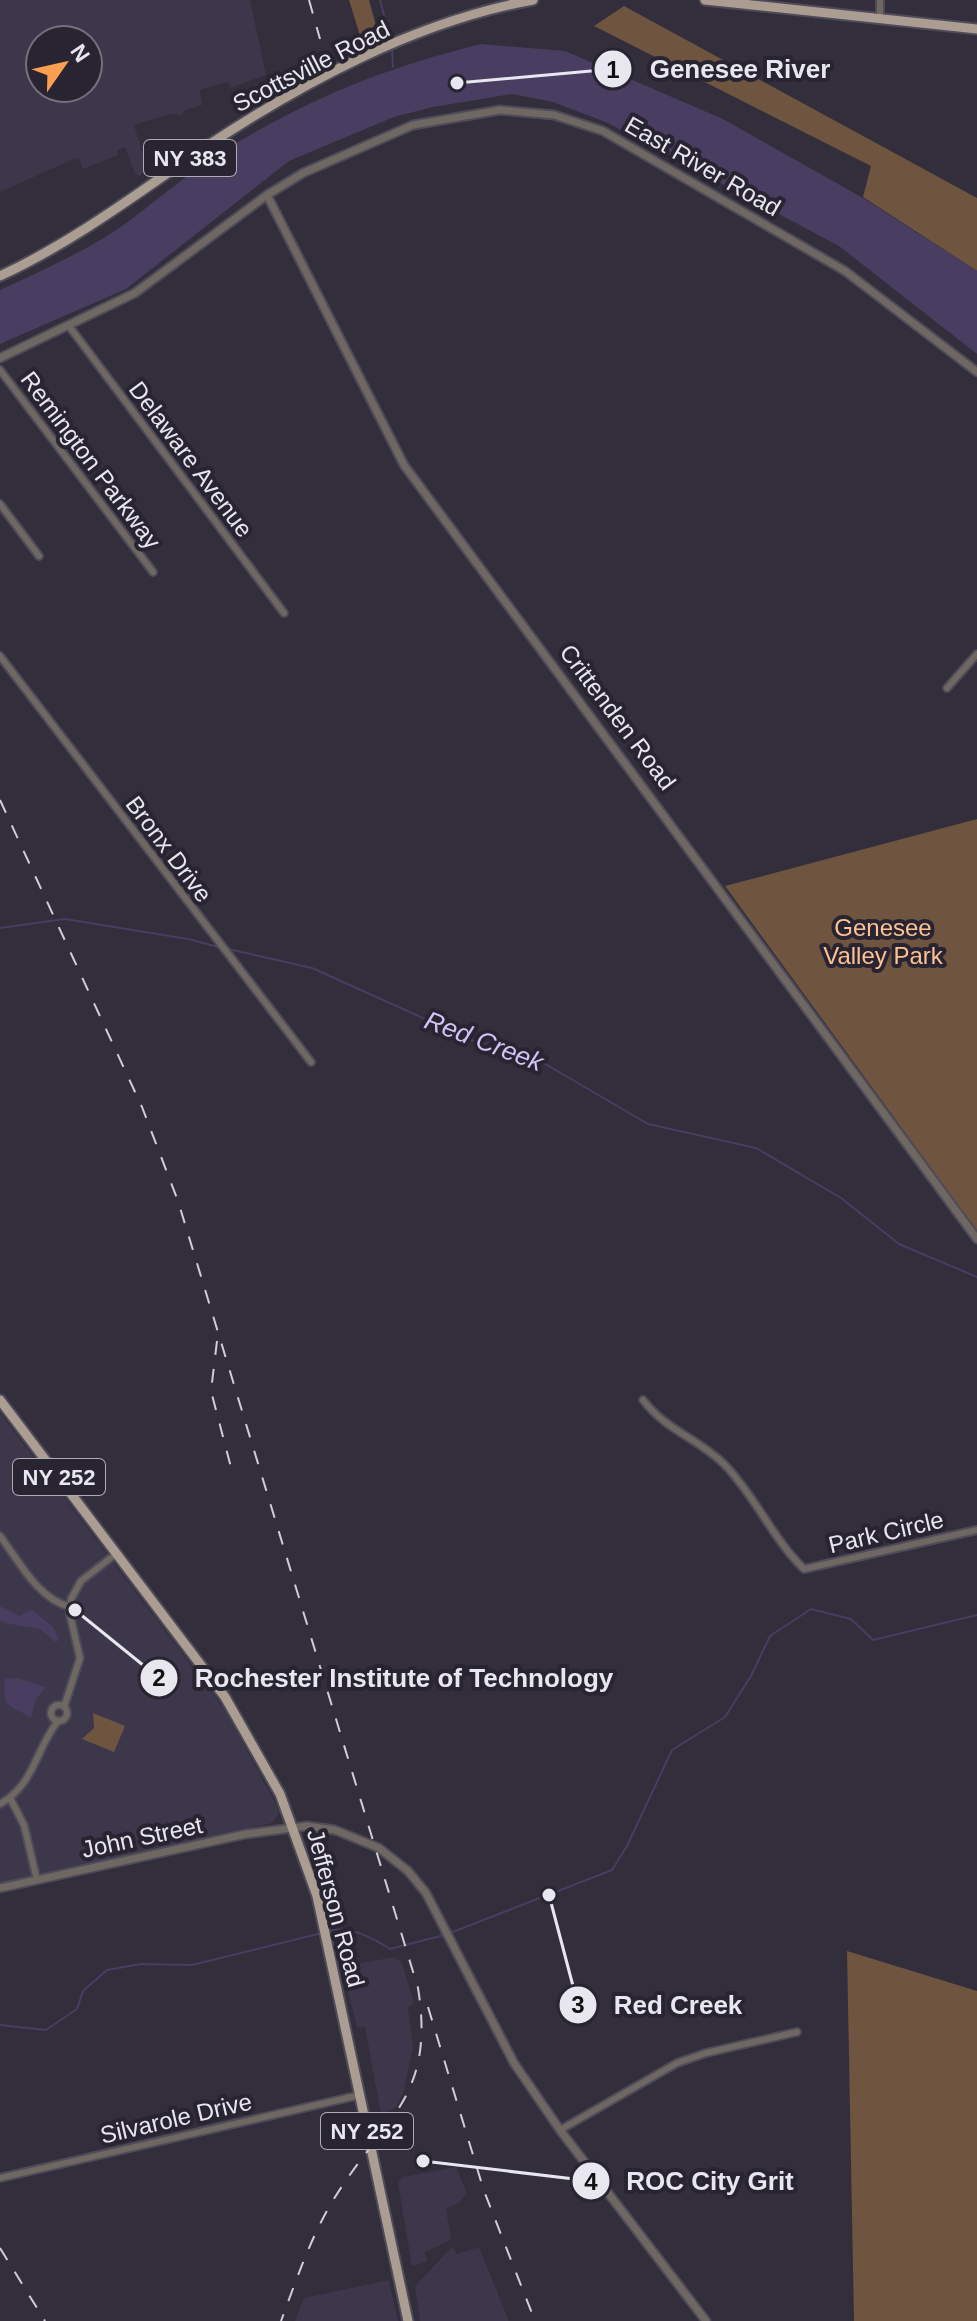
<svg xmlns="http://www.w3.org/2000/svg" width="977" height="2321" font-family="Helvetica,sans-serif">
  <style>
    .built { fill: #3c374a; fill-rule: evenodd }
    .green { fill: #6f5440 }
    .water { fill: #493d61 }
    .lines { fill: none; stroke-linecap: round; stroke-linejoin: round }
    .stream { stroke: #493d61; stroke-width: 2 }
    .minor-casing { stroke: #4f4b59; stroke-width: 10 }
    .tertiary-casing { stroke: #4f4b59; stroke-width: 11 }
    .primary-casing { stroke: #4f4b59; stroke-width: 13 }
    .minor { stroke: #6e6762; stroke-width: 6 }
    .tertiary { stroke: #6e6762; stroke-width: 7 }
    .primary { stroke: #ac9d93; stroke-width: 9 }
    .rail { stroke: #cfcdd6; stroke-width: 2; stroke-dasharray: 14 14; stroke-linecap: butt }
    .labels { text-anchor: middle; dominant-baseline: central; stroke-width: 8; stroke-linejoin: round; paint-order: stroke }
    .shield { fill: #282432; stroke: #aeacb6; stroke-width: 2 }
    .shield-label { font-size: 22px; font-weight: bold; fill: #e8e6ef }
    .street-label { font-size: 24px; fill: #e8e6ef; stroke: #282432 }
    .park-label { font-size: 24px; fill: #fec293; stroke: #282432 }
    .water-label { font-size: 26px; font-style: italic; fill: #d2c2f6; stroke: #282432 }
    .leader { fill: none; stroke: #e8e6ef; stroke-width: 3 }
    .callout-dot { fill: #e8e6ef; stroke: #282432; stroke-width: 3 }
    .mark-label { font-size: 24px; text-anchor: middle; font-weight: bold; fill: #111 }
    .callout-label { font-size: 26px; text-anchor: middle; font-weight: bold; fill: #e8e6ef; stroke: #282432; stroke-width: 8; stroke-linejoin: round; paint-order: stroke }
  </style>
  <rect width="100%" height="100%" fill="#322e3c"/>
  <path class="built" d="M0 0H250L266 75 230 88 228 82 200 90 202 105 183 111V115L171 114 134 125 147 167 140 176 135 174 125 147 117 150 118 155 83 169 79 158 74 159 0 192ZM40 40H88V88H40Z
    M0 1413 225 1710 277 1806 279 1814 272 1823 0 1883Z
    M395 1957 402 1963 414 2003 408 2008 413 2047 404 2091 396 2107 381 2115 365 2027 357 2028 346 1982 350 1965Z
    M456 2167 467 2193 459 2203 446 2208 451 2240 425 2252 427 2262 412 2266 398 2182 403 2177Z
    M452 2247 457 2254 479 2247 509 2321H420L415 2286Z
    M389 2280 398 2321H295L304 2298Z"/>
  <path class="green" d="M349 0H369L378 33 362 42Z
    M624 6 977 198V271L863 197 871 166 594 26Z
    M977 819V1231L725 886Z
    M93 1713 125 1726 114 1752 82 1739 94 1728Z
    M847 1951 977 1991V2321H854Z"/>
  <path class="water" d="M481 44 565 51 723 119 863 198 977 271V354L839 246 608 123 553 102 512 94 433 107 394 117 289 161 126 289 0 344V290C43 270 91 249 129 221 165 194 199 164 238 142 320 94 389 67 481 44Z
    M0 1606 19 1616 32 1610 53 1627 59 1640 55 1642 40 1629 4 1623 0 1620Z
    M17 1678 46 1687 36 1699 31 1718C15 1706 0 1711 5 1679Z"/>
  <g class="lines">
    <path class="stream" d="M380 0 391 41
      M392 48 393 67
      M0 928 65 919 188 939 222 948
      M228 949 312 968 474 1041 530 1055 648 1124 756 1148 841 1198 899 1244 977 1277
      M329 1931C349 1925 373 1938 390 1949L444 1935
      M450 1933 612 1870 627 1846 672 1750 725 1717 751 1676 770 1636 811 1609 851 1619 873 1640 977 1615
      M0 2025 46 2030 77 2009 83 1991 107 1970 141 1964 192 1965 322 1933"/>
    <defs>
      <path id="minor" d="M880 19V0
        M69 326 284 613
        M0 370 153 572
        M0 504 39 556
        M0 656 311 1062
        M947 688 977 654
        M643 1400C668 1432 698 1438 725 1465 755 1496 773 1539 804 1569L977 1530
        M0 1536C19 1561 38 1599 70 1607
        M51 1713a8 8 0 1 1 16 0a8 8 0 1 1-16 0Z
        M64 1707 80 1658 70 1615 71 1599 81 1581 117 1553
        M10 1798 24 1825 37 1880
        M0 1804C35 1784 35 1750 58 1721
        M560 2130 677 2063 706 2053 797 2032
        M0 2178 360 2095"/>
      <path id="tertiary" d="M267 195 404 465 977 1239
        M0 358 135 293 267 195 303 173 413 125 500 110 554 115 603 131 845 271 977 372
        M0 1888 246 1834 307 1826 335 1830 379 1848 408 1871 426 1893 514 2063 560 2130 706 2321"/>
      <path id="primary" d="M705 0 977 29
        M0 276C73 242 135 195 201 150 301 83 414 22 533 0
        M0 1400 225 1697 280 1794 317 1896 408 2321"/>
    </defs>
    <use href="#minor" class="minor-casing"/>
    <use href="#tertiary" class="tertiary-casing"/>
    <use href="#primary" class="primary-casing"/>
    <use href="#minor" class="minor"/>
    <use href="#tertiary" class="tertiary"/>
    <use href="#primary" class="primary"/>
    <path class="rail" d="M309 0 320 39
      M0 800 142 1107 178 1201 418 1988C436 2099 382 2119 332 2202 310 2239 296 2281 281 2321
      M217 1341 211 1391 233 1475
      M428 2007 484 2191 535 2321
      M0 2248 45 2321"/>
  </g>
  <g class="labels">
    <g class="shield">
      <rect x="144" y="140" width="92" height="36" rx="6"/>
      <rect x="13" y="1459" width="92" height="36" rx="6"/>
      <rect x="321" y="2113" width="92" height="36" rx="6"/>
    </g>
    <g class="shield-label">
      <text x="190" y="158">NY 383</text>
      <text x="59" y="1477">NY 252</text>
      <text x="367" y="2131">NY 252</text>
    </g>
    <g class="street-label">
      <text transform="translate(311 66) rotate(-27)">Scottsville Road</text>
      <text transform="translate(703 166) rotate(30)">East River Road</text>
      <text transform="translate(191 459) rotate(53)">Delaware Avenue</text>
      <text transform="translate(91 460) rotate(53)">Remington Parkway</text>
      <text transform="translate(618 717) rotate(53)">Crittenden Road</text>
      <text transform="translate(169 849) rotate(53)">Bronx Drive</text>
      <text transform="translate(886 1532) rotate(-13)">Park Circle</text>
      <text transform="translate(142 1837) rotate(-12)">John Street</text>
      <text transform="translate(336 1908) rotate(75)">Jefferson Road</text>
      <text transform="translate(176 2118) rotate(-13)">Silvarole Drive</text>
    </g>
    <g class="park-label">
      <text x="883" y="927">Genesee<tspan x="883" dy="28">Valley Park</tspan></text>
    </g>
    <g class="water-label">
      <text transform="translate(484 1041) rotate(21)">Red Creek</text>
    </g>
  </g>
  <path class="leader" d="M457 83L613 69M75 1610L159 1678M549 1895L578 2005M423 2161L591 2181"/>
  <g class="callout-dot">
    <circle cx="457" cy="83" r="8"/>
    <circle cx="75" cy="1610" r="8"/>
    <circle cx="549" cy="1895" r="8"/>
    <circle cx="423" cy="2161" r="8"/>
    <circle cx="613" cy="69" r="20"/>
    <circle cx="159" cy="1678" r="20"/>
    <circle cx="578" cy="2005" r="20"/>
    <circle cx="591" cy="2181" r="20"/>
  </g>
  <g class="mark-label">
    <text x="613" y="78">1</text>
    <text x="159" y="1686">2</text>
    <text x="578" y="2013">3</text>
    <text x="591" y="2190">4</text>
  </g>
  <g class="callout-label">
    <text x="740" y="78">Genesee River</text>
    <text x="404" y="1687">Rochester Institute of Technology</text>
    <text x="678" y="2014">Red Creek</text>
    <text x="710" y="2190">ROC City Grit</text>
  </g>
  <g transform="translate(64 64) rotate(56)"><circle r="38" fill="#282432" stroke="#75727e" stroke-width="2"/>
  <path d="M0-6L14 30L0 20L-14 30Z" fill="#fa9f4f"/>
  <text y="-12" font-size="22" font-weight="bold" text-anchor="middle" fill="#e8e6ef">N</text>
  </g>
</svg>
